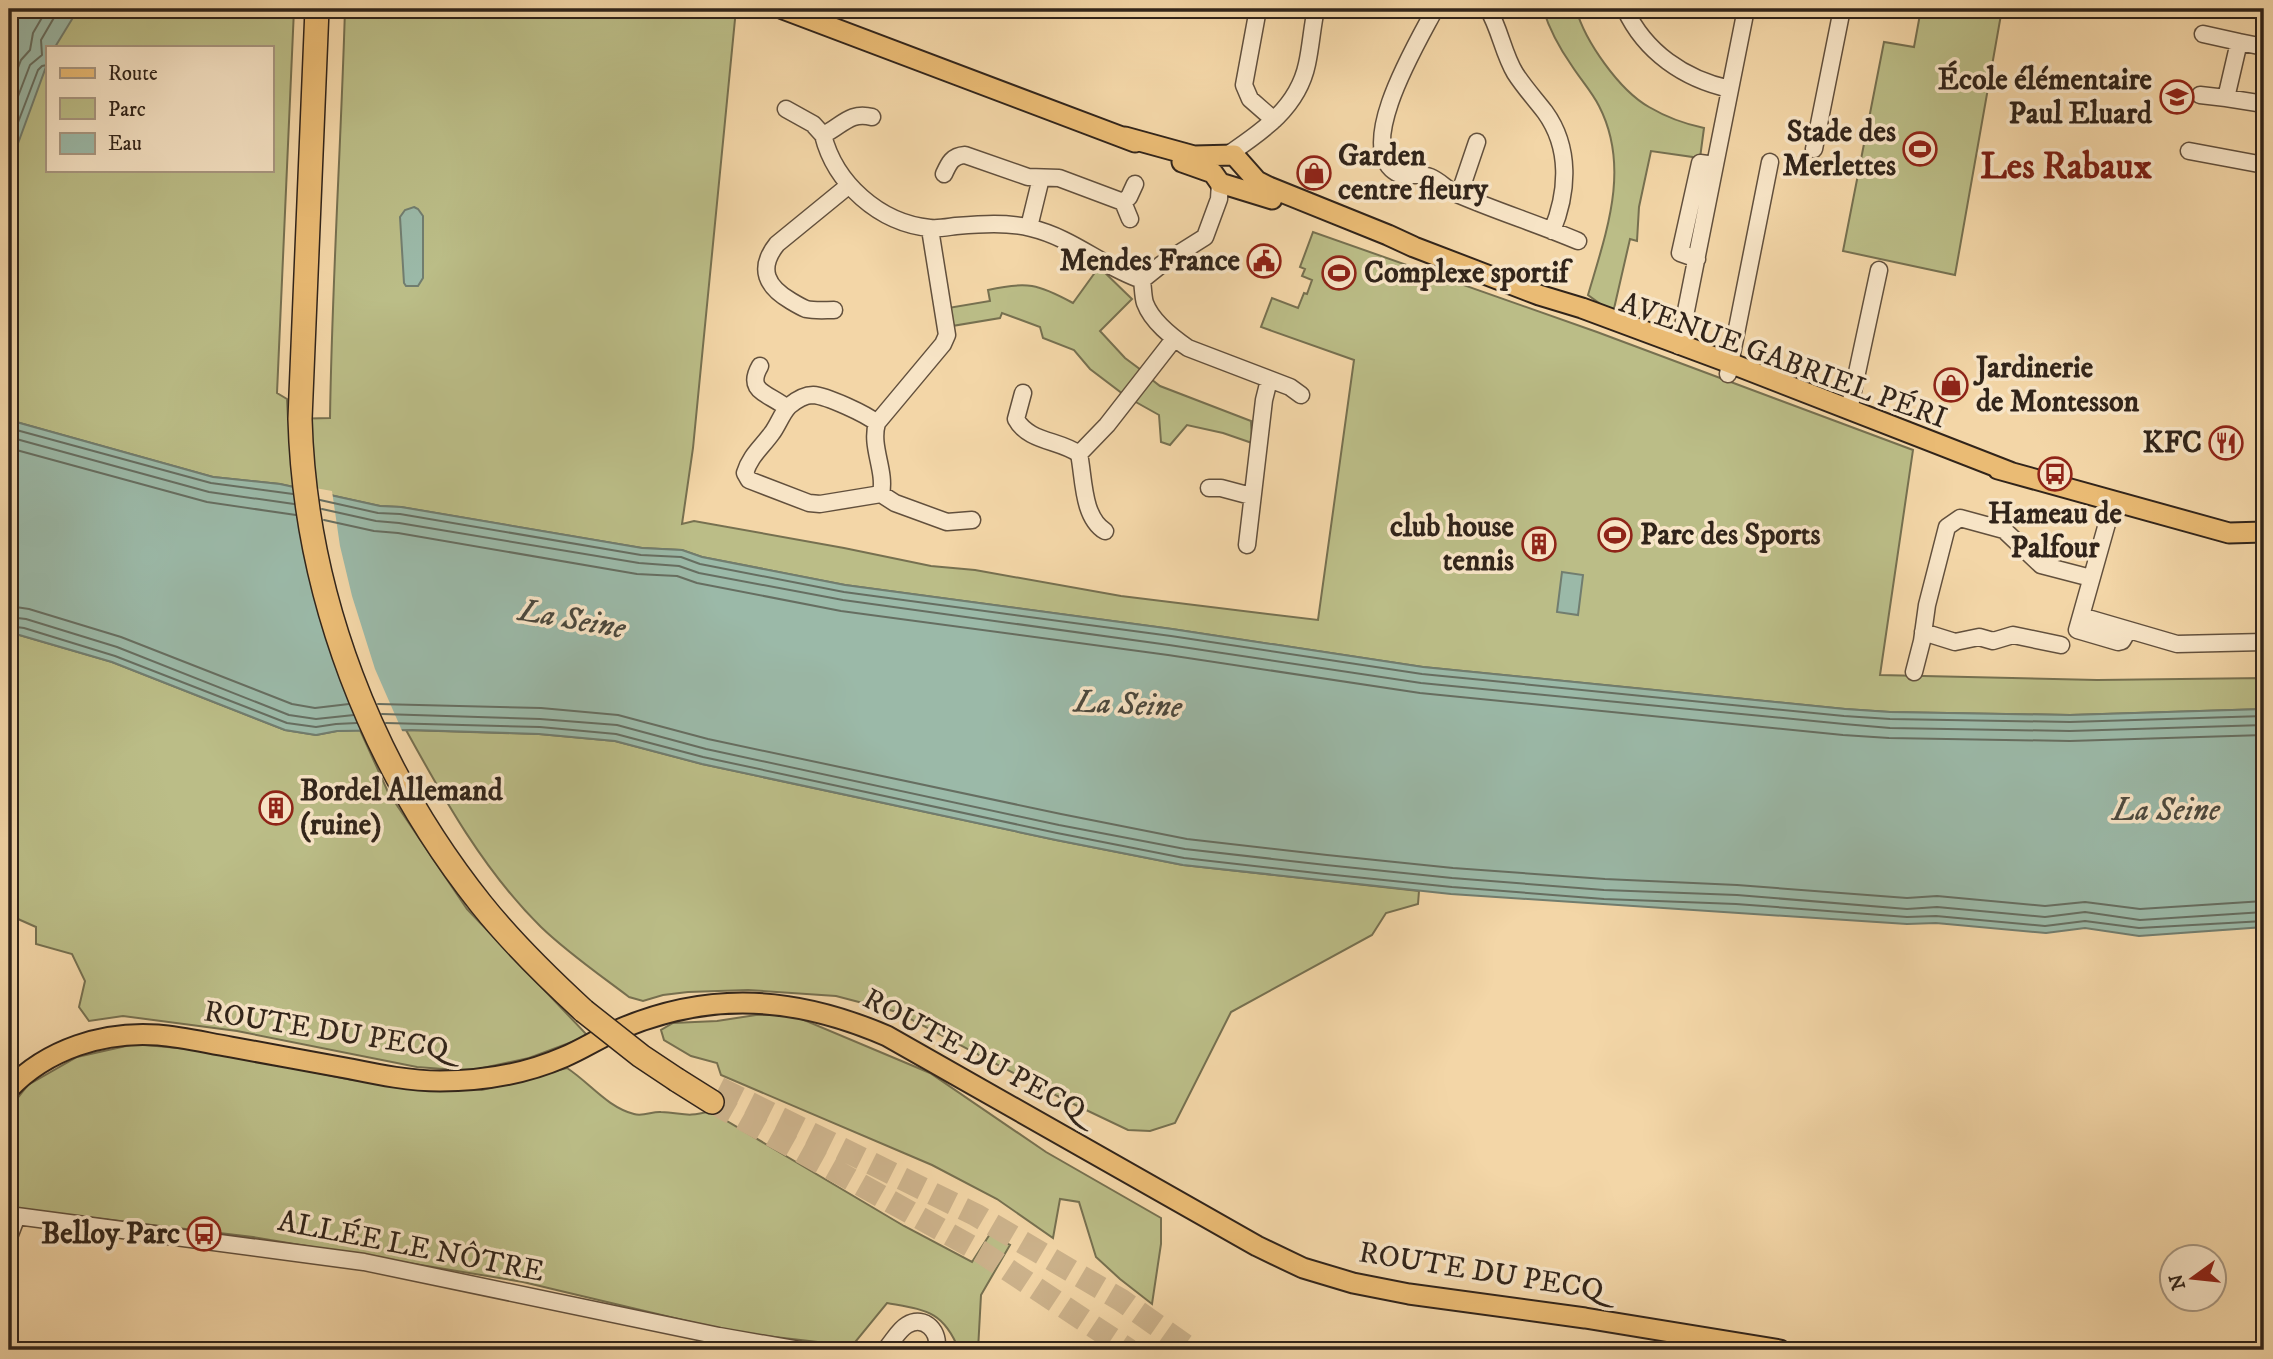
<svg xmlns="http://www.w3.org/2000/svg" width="2273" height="1359" font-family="'IM FELL DW Pica',serif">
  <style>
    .green { fill: #bbbd87; stroke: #767050; stroke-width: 2; fill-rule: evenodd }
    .water { fill: #9bb9a8; stroke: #717d6f; stroke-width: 2 }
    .pier { fill: #f3d6a7 }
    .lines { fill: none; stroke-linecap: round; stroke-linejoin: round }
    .shore { stroke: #666e61; stroke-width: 2 }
    .highway-tunnel { stroke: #ccb28b; stroke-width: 23; stroke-dasharray: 23 11; stroke-linecap: butt }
    .minor-casing { stroke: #62503d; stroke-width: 19 }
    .major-casing { stroke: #31241a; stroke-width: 23 }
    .highway-casing { stroke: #31241a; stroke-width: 26 }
    .minor { stroke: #f7e4c6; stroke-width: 16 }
    .major { stroke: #eabb74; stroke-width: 19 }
    .highway { stroke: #eabb74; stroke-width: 23 }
    .highway-bridge-casing { stroke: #31241a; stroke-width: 26; stroke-linecap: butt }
    .highway-bridge { stroke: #eabb74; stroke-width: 23 }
    .labels { text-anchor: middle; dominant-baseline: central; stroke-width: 7; stroke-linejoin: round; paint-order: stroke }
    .poi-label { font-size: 30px; font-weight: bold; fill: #31241a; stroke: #f7e4c6; text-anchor: end }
    .street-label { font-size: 30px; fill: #31241a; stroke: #f7e4c6 }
    .water-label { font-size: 32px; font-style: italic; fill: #4c493e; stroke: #f7e4c6 }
    .district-label { font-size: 37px; font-weight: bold; fill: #7a1f14; stroke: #f7e4c6 }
  </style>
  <rect width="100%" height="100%" fill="#f3d6a7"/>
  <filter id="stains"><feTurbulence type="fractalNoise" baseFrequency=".00286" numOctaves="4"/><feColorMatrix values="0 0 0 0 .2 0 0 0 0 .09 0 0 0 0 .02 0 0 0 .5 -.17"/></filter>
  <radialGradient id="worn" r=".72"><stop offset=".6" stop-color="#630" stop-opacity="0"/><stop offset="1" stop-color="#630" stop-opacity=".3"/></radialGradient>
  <path class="green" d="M9 9H294L277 393 287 399 288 419 330 418C332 282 341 145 345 9H736L693 448 682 524 694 521 844 548 931 566 975 570 1121 596 1318 620 1354 360 1261 327 1272 298 1298 308 1304 293 1307 294 1312 280 1302 276 1305 269 1300 267 1313 232 1597 332 1913 450 1880 675 2097 680 2264 678V709L2070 715 1890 712 1845 709 1423 667 1172 629 845 585 702 557 682 550 642 548 401 507 380 506 280 484 213 477 9 420ZM47 47H271V170H47Z
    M1543 9H1576C1585 41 1619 90 1649 107 1666 117 1685 124 1704 128L1700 158 1651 151 1639 207 1637 241 1630 239 1613 313 1588 295C1606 233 1631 168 1599 106 1592 92 1581 80 1572 66 1560 49 1549 28 1543 9Z
    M1921 9H2002L1955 275 1843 251 1884 42 1914 47Z
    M1099 267 1132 299 1100 331 1125 358 1141 370 1123 394 1090 369 1074 350 1043 338 1040 327 1002 313 1000 318 952 326 948 308 990 301 988 290C1027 281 1038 284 1073 303Z
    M1151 379 1160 386 1251 421 1252 443 1223 433 1187 425 1170 445 1161 442 1159 415 1134 401Z
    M9 632 112 662 285 730 316 735 337 731 360 730 388 792 467 909 588 1036 529 1058 469 1071 417 1067 237 1031 123 1016 89 1021 79 1007 85 981 72 954 36 944V927L9 915Z
    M406 730 539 734 615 741 702 764 1056 840 1183 865 1419 891 1418 904 1386 913 1372 935 1231 1012 1175 1123 1150 1131 1128 1130 1063 1099 897 1012 836 996 748 990 688 992 663 995 643 1001 629 997C600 975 568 953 541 927 484 871 444 799 406 730Z
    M756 1015H792L930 1073 1046 1152 1161 1218V1244L1152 1304 1120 1279 1096 1257 1079 1202 1060 1199 1053 1238 997 1199 932 1165 721 1075 717 1063 691 1056 664 1040 661 1030 673 1023 717 1021Z
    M135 1044 210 1051 352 1080 482 1090 567 1068C590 1083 607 1107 634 1114 643 1117 653 1111 661 1112 683 1113 687 1118 710 1111L904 1226 972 1262 990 1234 1010 1245 981 1295 978 1350H959C943 1310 925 1310 887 1303L852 1346 733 1332 523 1282 253 1237 9 1208V1109L28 1085 77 1057Z"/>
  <path class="water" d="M9 9H75L74 16 55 47H47V64L9 168Z
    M414 207 418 209 423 216V278L418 286H406L404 283 400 217 405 210Z
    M9 420 213 477 280 484 380 506 401 507 642 548 682 550 702 557 845 585 1172 629 1423 667 1845 709 1890 712 2070 715 2264 709V927L2139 936 2085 928 2046 933 1936 923 1907 924 1451 894 1183 865 1056 840 702 764 615 741 539 734 412 730 337 731 316 735 285 730 112 662 9 632Z
    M1562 572 1583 575 1578 615 1557 612Z"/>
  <path class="pier" d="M293 484 332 491 340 546 352 596 375 669 403 733 364 734 353 712 330 650 313 595Z"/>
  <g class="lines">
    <path class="shore" d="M9 91 21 60 30 50 33 33 47 9
      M9 120 30 65 42 55 41 40 59 9
      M9 146 38 70 42 66 47 65
      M9 428 211 483 293 494
      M9 437 209 492 294 504
      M9 448 207 502 296 515
      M320 500 378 513 400 514 641 555 681 557 700 564 844 592 1171 636 1422 674 1844 716 1890 719 2070 722 2264 716
      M322 509 376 521 399 523 639 563 679 566 699 573 843 600 1169 645 1421 683 1844 724 1890 728 2070 731 2264 725
      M324 520 374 531 398 533 637 574 677 576 697 583 841 611 1168 655 1420 693 1843 735 1889 738 2070 741 2264 735
      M9 606 29 609 121 637 292 704 315 708 349 704
      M9 617 26 619 117 647 289 715 316 719 354 715
      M9 626 24 628 115 656 287 723 316 727 336 724 357 723
      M378 704 541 708 618 715 708 739 1061 814 1187 839 1327 855 1453 868 1605 879 1737 885 1907 898 1937 896 2045 906 2085 902 2140 909 2264 901
      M382 714 540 719 617 725 706 749 1059 825 1185 849 1326 865 1452 878 1604 890 1737 895 1907 909 1937 907 2045 917 2085 912 2140 920 2264 912
      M386 723 540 727 616 734 703 757 1057 833 1184 858 1325 874 1452 887 1604 899 1736 904 1907 917 1936 916 2045 926 2085 921 2139 928 2264 921"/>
    <path class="highway-tunnel" d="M719 1088 976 1215 1121 1300 1192 1350
      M712 1102 981 1252 1129 1350"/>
    <defs>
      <path id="minor" d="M1258 9 1244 85 1250 99 1274 120
        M1435 9C1419 40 1356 143 1394 171 1404 179 1418 172 1430 177 1440 181 1447 190 1457 194 1496 211 1538 224 1578 241
        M1488 9C1500 29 1503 53 1515 73 1524 87 1535 99 1545 112 1571 148 1568 192 1552 231
        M1625 9C1645 52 1684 79 1730 89
        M2203 34 2239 42
        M2264 47 2239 42 2226 98 2264 104
        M2200 95 2226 98
        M786 109 813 124 823 135C842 126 850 111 872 117
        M823 135C835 183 879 223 930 228 938 229 948 227 956 226 981 224 1007 222 1031 228 1073 238 1103 267 1142 280L1162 264 1205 237 1219 199 1220 183
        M1814 149 1842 9
        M2189 151 2264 165
        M1229 154C1263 131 1298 107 1307 64 1311 46 1312 27 1316 9
        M944 174C949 163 952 156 965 155L1028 177 1059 178 1123 202 1130 219
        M1459 195 1477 142
        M1123 202 1129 197 1135 184
        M1029 227 1041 178
        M1697 259 1680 253 1700 163 1715 165
        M1142 280C1143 287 1143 297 1145 303 1152 322 1172 337 1188 348L1290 387 1301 395
        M834 310C825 310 815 311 806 309 801 307 796 304 791 301 767 287 757 269 777 244L848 186
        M1679 346 1746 9
        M760 366C745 392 769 393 787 408
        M1728 374 1770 162
        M1023 393 1016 419C1028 442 1060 440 1079 454 1084 477 1082 517 1105 531
        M1849 410 1879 270
        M877 423C866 414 827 396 813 395 805 395 795 401 789 406 782 413 778 425 772 433 762 447 750 456 745 473L749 480 809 503 820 504 881 494 895 503 947 522 972 520
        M1079 454 1107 425 1174 339
        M1209 488H1221L1251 496
        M881 494C886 470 870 447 877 423L943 344 947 335 930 229
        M2115 502 2110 513 2077 630 2118 642 2122 641 2128 631
        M1247 545 1264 400 1269 380
        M2081 616 2177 644 2264 642
        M1923 632 1955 642 1979 637 1993 641 2013 635 2061 645
        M1914 672 1922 641 1927 605 1947 527 1960 518 2004 530 2041 565 2091 578
        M9 1215 364 1262 719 1336 800 1350
        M9 1237 17 1216
        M885 1350C892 1343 898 1330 907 1325 925 1314 941 1333 936 1350"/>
      <path id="major" d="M783 9 1135 142
        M1125 137 1194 156 1234 155 1257 181 1269 187 1388 235 1414 247 1539 295 1582 308 1730 363 2010 472
        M1182 162 1213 173 1220 183 1272 199
        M1998 469 2229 533 2264 532
        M9 1089C47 1049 104 1031 158 1035 183 1037 207 1043 231 1047 271 1054 311 1062 351 1069 380 1075 410 1081 440 1081 482 1081 525 1074 564 1057 583 1049 601 1037 620 1029 712 990 797 997 887 1036L1257 1246 1303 1268 1353 1283 1409 1294 1585 1318 1780 1350"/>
      <path id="highway" d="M317 9 300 419C305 595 372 767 481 904 512 943 547 977 584 1011
        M677 1080 712 1102"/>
    </defs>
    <use href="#minor" class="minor-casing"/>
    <use href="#major" class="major-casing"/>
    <use href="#highway" class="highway-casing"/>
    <use href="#minor" class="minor"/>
    <use href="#major" class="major"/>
    <use href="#highway" class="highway"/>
    <defs>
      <path id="highway-bridge" d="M584 1011 641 1056 677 1080"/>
    </defs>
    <use href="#highway-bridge" class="highway-bridge-casing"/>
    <use href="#highway-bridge" class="highway-bridge"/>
  </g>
  <defs>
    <symbol id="school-ring" viewBox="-11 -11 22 22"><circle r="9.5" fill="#f7e4c6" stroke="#8f2418" stroke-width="1.5"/><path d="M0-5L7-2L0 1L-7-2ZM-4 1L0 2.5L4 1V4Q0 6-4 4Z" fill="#8f2418"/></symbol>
    <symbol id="stadium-ring" viewBox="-11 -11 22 22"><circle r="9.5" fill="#f7e4c6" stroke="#8f2418" stroke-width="1.5"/><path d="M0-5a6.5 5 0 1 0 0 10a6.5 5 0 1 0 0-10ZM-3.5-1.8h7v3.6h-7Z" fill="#8f2418"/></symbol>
    <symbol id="shop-ring" viewBox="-11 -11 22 22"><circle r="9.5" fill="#f7e4c6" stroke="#8f2418" stroke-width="1.5"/><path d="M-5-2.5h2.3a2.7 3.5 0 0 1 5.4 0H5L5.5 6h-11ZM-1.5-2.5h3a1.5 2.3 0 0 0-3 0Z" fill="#8f2418"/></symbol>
    <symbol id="civic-ring" viewBox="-11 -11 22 22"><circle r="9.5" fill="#f7e4c6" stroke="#8f2418" stroke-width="1.5"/><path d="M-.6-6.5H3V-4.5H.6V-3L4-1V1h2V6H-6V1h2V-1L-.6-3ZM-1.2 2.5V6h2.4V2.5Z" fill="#8f2418"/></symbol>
    <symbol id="restaurant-ring" viewBox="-11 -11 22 22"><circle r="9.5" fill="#f7e4c6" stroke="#8f2418" stroke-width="1.5"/><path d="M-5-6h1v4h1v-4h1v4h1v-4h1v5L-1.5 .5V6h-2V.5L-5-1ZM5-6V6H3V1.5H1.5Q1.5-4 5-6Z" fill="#8f2418"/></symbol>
    <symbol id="bus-ring" viewBox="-11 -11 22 22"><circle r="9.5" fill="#f7e4c6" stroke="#8f2418" stroke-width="1.5"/><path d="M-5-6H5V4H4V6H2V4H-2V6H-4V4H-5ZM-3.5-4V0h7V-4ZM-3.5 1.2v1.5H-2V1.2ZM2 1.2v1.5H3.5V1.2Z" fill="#8f2418"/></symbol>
    <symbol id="building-ring" viewBox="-11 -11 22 22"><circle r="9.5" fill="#f7e4c6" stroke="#8f2418" stroke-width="1.5"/><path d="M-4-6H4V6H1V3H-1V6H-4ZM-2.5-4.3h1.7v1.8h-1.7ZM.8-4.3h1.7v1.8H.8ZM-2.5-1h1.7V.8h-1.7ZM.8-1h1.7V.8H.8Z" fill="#8f2418"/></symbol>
  </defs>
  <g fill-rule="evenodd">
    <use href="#school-ring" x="2158" y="78" width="38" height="38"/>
    <use href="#stadium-ring" x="1901" y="130" width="38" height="38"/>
    <use href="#shop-ring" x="1295" y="154" width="38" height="38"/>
    <use href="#civic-ring" x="1245" y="242" width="38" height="38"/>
    <use href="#stadium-ring" x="1320" y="254" width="38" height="38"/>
    <use href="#shop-ring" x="1932" y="366" width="38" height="38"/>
    <use href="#restaurant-ring" x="2207" y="424" width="38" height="38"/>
    <use href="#bus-ring" x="2036" y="455" width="38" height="38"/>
    <use href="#stadium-ring" x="1596" y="516" width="38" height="38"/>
    <use href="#building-ring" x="1520" y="525" width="38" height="38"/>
    <use href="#building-ring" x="257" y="789" width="38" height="38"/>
    <use href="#bus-ring" x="185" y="1215" width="38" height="38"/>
  </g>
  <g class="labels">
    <g class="poi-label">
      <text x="2152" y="80">École élémentaire<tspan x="2152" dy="34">Paul Eluard</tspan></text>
      <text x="1896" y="132">Stade des<tspan x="1896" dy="34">Merlettes</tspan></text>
      <text x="1338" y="156" text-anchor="start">Garden<tspan x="1338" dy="34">centre fleury</tspan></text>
      <text x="1240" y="261">Mendes France</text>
      <text x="1364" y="273" text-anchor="start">Complexe sportif</text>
      <text x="1976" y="368" text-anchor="start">Jardinerie<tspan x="1976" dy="34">de Montesson</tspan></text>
      <text x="2202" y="443">KFC</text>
      <text x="2055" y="514" text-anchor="middle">Hameau de<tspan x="2055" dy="34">Palfour</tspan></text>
      <text x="1514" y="527">club house<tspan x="1514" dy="34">tennis</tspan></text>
      <text x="1640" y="535" text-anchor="start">Parc des Sports</text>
      <text x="300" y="791" text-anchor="start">Bordel Allemand<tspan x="300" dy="34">(ruine)</tspan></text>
      <text x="180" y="1234">Belloy Parc</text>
    </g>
    <g class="street-label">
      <text transform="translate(1783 361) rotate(20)">AVENUE GABRIEL PÉRI</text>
      <text transform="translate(326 1031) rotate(9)">ROUTE DU PECQ</text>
      <text transform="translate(974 1055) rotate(28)">ROUTE DU PECQ</text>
      <text transform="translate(411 1247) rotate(11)">ALLÉE LE NÔTRE</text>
      <text transform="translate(1481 1272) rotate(9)">ROUTE DU PECQ</text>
    </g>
    <g class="water-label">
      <text transform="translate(572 620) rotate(10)">La Seine</text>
      <text transform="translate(1128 705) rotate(3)">La Seine</text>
      <text x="2166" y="811">La Seine</text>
    </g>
    <g class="district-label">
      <text x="2066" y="167">Les Rabaux</text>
    </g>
  </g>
  <rect width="2273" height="1359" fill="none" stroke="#f3d6a7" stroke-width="35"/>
  <rect x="10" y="10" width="2252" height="1338" fill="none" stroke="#31241a" stroke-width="3.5"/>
  <rect x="18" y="18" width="2238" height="1324" fill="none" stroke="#31241a" stroke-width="2"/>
  <rect x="46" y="46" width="228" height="126" fill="#f7e4c6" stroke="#a89781" stroke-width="2"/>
  <rect x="60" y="68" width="35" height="10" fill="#eabb74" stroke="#a89781" stroke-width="2"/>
  <text x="108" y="80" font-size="21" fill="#31241a">Route</text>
  <rect x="60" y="98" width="35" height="21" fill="#bbbd87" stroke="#a89781" stroke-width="2"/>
  <text x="108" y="116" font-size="21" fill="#31241a">Parc</text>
  <rect x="60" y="133" width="35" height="21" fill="#9bb9a8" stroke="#a89781" stroke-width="2"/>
  <text x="108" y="150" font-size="21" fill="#31241a">Eau</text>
  <g transform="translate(2193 1278) rotate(255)"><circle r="33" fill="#f7e4c6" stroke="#a89781" stroke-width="2"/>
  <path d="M0-5L12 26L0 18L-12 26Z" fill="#8f2418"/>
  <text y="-10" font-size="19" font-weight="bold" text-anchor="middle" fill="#31241a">N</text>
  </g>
  <rect width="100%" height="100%" filter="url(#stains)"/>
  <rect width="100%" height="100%" fill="url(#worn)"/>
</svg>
